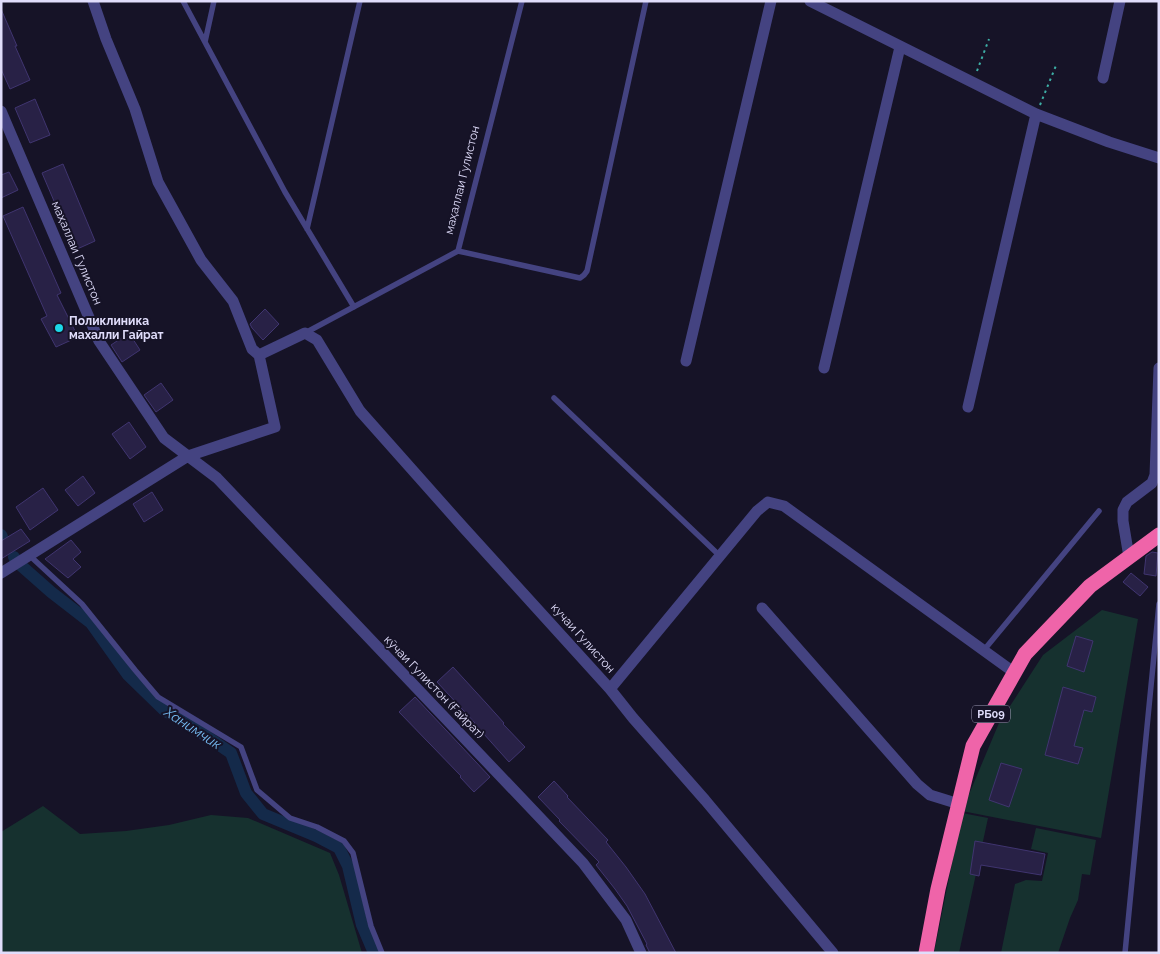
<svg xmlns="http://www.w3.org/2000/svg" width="1160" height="954" font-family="Raleway,sans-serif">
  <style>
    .green { fill: #16312f }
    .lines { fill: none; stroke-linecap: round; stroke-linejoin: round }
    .canal { stroke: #142a4a; stroke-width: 12 }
    .building { fill: #282146; stroke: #403570 }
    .path { stroke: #3dafa6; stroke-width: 2; stroke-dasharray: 2.5 4; stroke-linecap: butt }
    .lane { stroke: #444381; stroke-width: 5.5 }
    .street { stroke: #444381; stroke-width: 11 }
    .highway { stroke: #ef64a9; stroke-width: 15 }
    .poi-dot { fill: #1cd7e8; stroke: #161327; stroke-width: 2 }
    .labels { text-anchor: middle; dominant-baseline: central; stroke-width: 4; stroke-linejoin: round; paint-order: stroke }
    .shield { fill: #161327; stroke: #a3a0bb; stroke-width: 1 }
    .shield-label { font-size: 11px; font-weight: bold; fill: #e0ddfb }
    .street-label { font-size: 12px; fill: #e0ddfb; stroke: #161327 }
    .poi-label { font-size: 12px; font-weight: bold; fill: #e0ddfb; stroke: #161327; text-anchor: start }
    .water-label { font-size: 14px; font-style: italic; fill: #75baf1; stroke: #161327 }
  </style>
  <rect width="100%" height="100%" fill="#161327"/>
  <path class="green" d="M1102 610 1138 619 1101 838 962 811 999 723 1043 655Z
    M43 806 80 834 126 831 169 825 211 815 248 818 330 853 339 875 362 953H1V832Z
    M962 813 988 818 959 953H934Z
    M1036 828 1096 840 1090 875 1082 874 1078 900 1070 918 1058 953H1001L1015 884 1026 880 1042 881 1048 853 1031 849Z"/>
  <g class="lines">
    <path class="canal" d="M1 535 2 537
      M14 557 17 562 51 592 91 623 128 675 164 710 196 729 231 753 246 793 263 814 316 836 339 848 348 866 362 925 374 953"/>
  </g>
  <path class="building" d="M1 9 17 46H15L30 80 10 89 1 69Z
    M35 99 50 135 30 143 15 108Z
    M63 164 95 241 75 250 42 173Z
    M9 172 18 190 1 198V175Z
    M23 207 61 293 57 295 78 337 56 347 41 319 47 316 3 216Z
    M265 309 279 324 263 340 252 328 250 324Z
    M129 333 140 350 122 362 111 345Z
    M161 383 173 400 156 412 144 395Z
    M129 422 146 447 130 459 112 434Z
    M83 476 95 493 78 506 65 490Z
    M43 488 58 510 30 530 16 507Z
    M152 492 163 510 144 522 133 504Z
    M21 529 30 541 1 559V541Z
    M71 540 81 552 73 559 81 567 68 578 45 559Z
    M1152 552 1158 553 1156 576 1144 574 1146 556Z
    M1131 573 1148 587 1140 596 1123 582Z
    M1076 636 1093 641 1084 672 1067 666Z
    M453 667 486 703 504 723 503 724 525 747 509 762 474 723H475L437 682Z
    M1063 687 1096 697 1092 712 1084 710 1074 746 1083 748 1078 764 1045 755Z
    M415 697 490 777 474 792 460 777 461 776 399 712Z
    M1001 763 1022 769 1009 807 989 800Z
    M554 781 568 796 567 797 608 840 606 842 626 867 645 894 676 953H650L646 945 647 944 627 906 615 889 596 865 599 862 559 821 560 820 538 797Z
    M975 841 1045 854 1041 875 981 865 979 876 970 874Z"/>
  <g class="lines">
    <path class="path" d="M977 71 989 39
      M1040 105 1057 63"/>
    <path class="lane" d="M183 1 285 192 354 307
      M205 42 214 1
      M307 229 360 1
      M458 251 580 278 584 275 587 271 646 1
      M305 333 458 251 522 1
      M554 398 720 556
      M29 555 82 604 135 670 158 697 241 747 257 790 290 818 317 827 344 841 353 853 371 926 382 953
      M984 650 1099 511
      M1125 953 1159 604"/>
    <path class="street" d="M93 1 106 39 135 109 158 182 201 260 233 301 252 349 259 355 305 333 317 340 360 411 463 527 610 689 633 718 705 800 833 953
      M810 1 1036 114 1109 142 1159 158
      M1103 78 1120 1
      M1 111 99 341 164 438 217 478 583 863 626 920 641 953
      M686 361 771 1
      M824 368 900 47
      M968 407 1036 114
      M1129 557 1123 521V510L1127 502 1152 483 1155 475 1159 368
      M1 573 188 456 275 427 259 355
      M762 608 917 784 930 795 959 804
      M610 689 757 511 768 502 784 506 1015 673"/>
    <path class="highway" d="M926 953 938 889 973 746 1025 654 1090 586 1159 535"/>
  </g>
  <circle class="poi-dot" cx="59" cy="328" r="5"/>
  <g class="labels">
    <rect class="shield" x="972" y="705.5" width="38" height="17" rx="4"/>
    <g class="shield-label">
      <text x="991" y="714">РБ09</text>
    </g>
    <g class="street-label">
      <text transform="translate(462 180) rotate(-76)">маҳаллаи Гулистон</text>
      <text transform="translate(77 253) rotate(67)">маҳаллаи Гулистон</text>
      <text transform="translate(583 638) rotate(48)">кучаи Гулистон</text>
      <text transform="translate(434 687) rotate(46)">кӯчаи Гулистон (Ғайрат)</text>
    </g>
    <g class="poi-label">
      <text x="69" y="321">Поликлиника<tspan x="69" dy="14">махалли Гайрат</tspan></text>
    </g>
    <g class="water-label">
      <text transform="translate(193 728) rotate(33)">Ханимчик</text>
    </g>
  </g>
  <rect width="1160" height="954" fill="none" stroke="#e0ddfb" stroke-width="5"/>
</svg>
